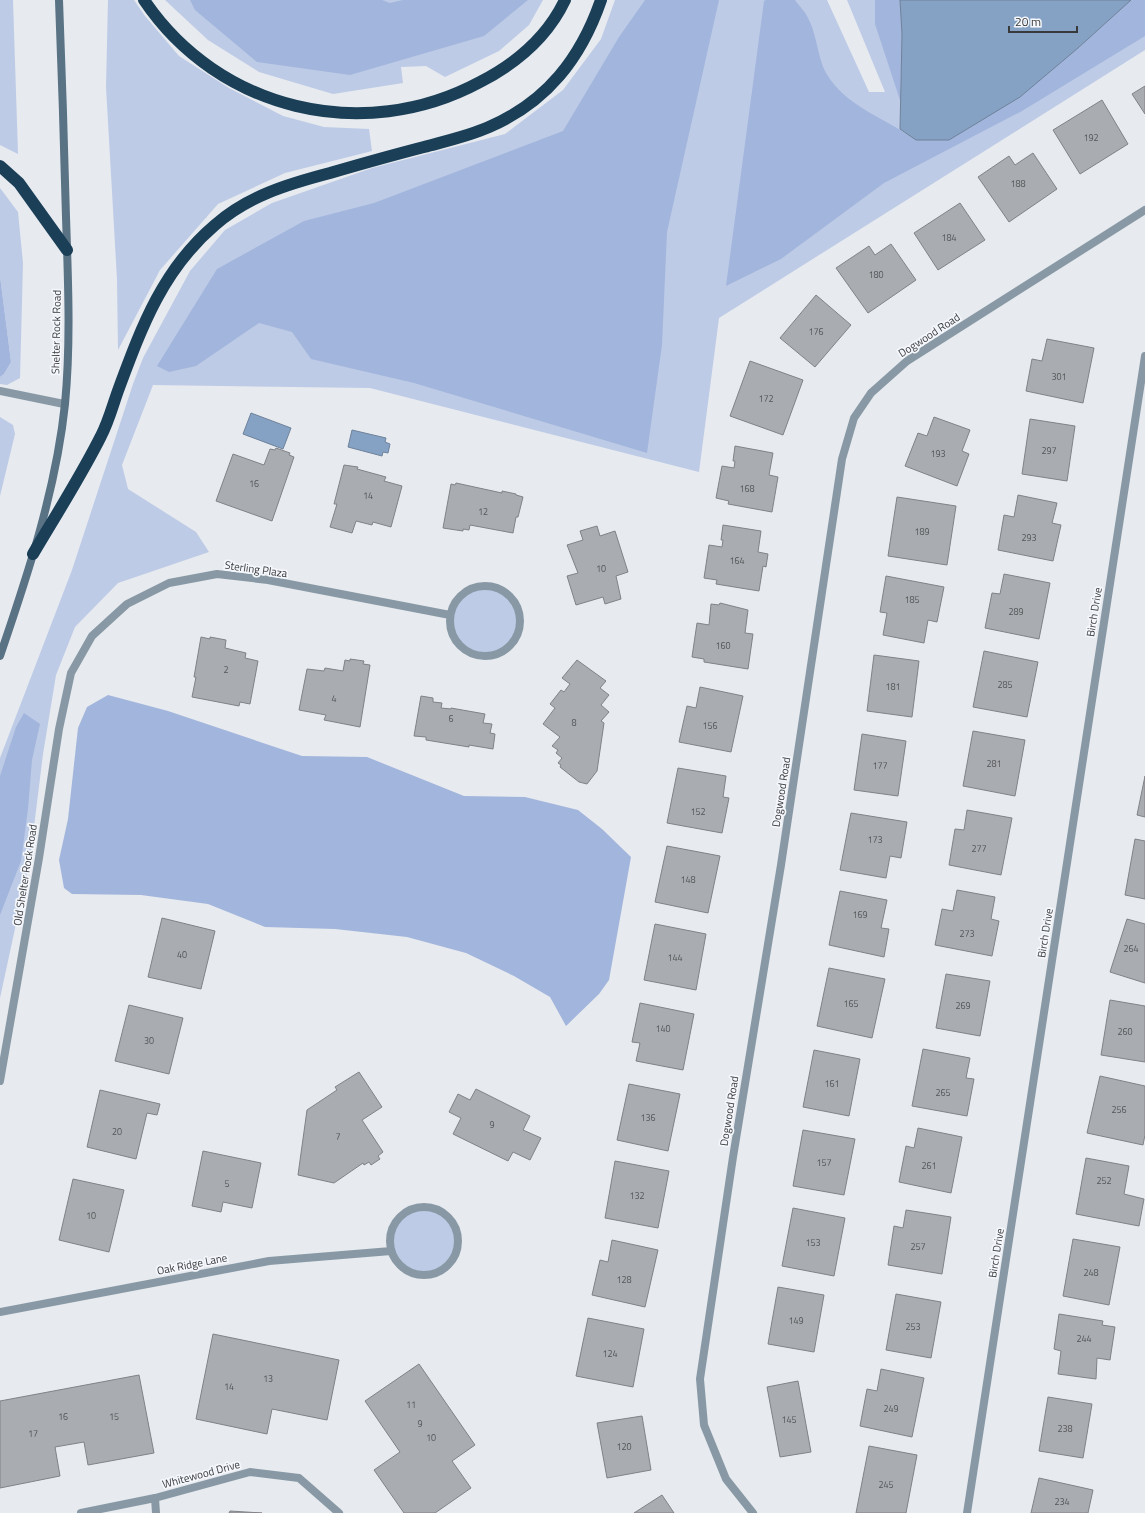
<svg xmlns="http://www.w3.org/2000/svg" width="1145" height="1513" font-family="'Titillium Web',sans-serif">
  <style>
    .green { fill: #bdcbe6 }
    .forest { fill: #a2b5dc }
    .water { fill: #85a2c4; stroke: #6e829b }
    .building { fill: #a9acb0; stroke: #808287 }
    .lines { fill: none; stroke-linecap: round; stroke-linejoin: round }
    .lane { stroke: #8899a5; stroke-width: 8 }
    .street { stroke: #8899a5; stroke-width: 8 }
    .secondary { stroke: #597284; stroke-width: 8 }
    .highway { stroke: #1a3f57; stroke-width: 12 }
    .labels { text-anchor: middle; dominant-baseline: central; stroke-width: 3.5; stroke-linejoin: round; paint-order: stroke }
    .number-label { font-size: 9px; fill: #545658 }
    .street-label { font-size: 11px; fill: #38393b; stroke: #f4f7fc }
  </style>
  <rect width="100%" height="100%" fill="#e7eaef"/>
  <path class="green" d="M0 0H13L18 154 0 145Z
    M108 0H134L145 16 179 56 229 88 283 116 324 127 369 129 372 151 285 173 218 204 160 270 118 350 117 279 106 87Z
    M165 0H543L529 25 499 51 445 77 426 66 401 67 403 83 333 94 259 72 208 40Z
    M615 0H827L869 92H885L847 0H1145V50L719 318 699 472 370 388 153 385 122 465 128 489 196 532 209 552 118 583 75 627 56 675 43 754 30 859 0 998V758L72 570 133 384 143 358 190 271 225 230 272 203 372 168 505 134 563 90 601 39Z
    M0 188 18 212 23 263 20 378 7 385 0 384V377L4 374 11 362 0 276Z
    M0 417 13 425 15 434 0 496Z
    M450 621a35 35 0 1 1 70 0a35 35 0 1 1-70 0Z
    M390 1241a34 34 0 1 1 68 0a34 34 0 1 1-68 0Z"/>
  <path class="forest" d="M190 0H382L390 3 403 0H528L484 36 350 75 257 62 195 10Z
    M645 0H719L667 232 662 345 647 453 414 383 311 359 292 332 259 323 196 366 169 372 157 366 217 269 304 221 374 203 563 131 619 37Z
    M766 0H795C799 6 805 11 808 18 817 34 817 56 826 73 846 107 885 118 916 140L1078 48 1131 0H1145V36L1022 111 884 183 781 259 726 286 764 1Z
    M875 0H900L902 34 900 100 875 24Z
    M0 276 11 362 4 374 0 377Z
    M108 695 168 711 302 756 367 757 464 796 525 797 578 810 602 829 631 857 609 980 599 994 566 1026 550 997 514 976 466 953 407 937 335 929 265 927 208 904 141 895 72 894 64 888 59 860 68 819 78 728 87 707Z
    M24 713 40 724 32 760 28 809 21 861 0 915V776L16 727Z"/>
  <path class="water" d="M900 0H1131L1078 48 1020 97 949 140H916L900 129 902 34Z
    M251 413 291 428 283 449 243 434Z
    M352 430 386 438 385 442 390 444 388 453 383 452 382 456 348 447Z"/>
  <path class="building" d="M1145 86V114L1132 94Z
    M1102 100 1128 144 1080 174 1053 130Z
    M1033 153 1057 189 1009 222 978 177 1009 156 1015 165Z
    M960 203 985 240 938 270 914 233Z
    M891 244 916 280 868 313 836 268 869 246 875 255Z
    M816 295 851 325 815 367 780 338Z
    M1047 339 1094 348 1083 403 1026 391 1032 359 1042 361Z
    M750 361 803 380 783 435 730 416Z
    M934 417 970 430 962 451 969 454 957 486 905 466 918 433 927 436Z
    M1030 419 1075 426 1067 481 1022 474Z
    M735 446 773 453 769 475 778 477 772 512 728 504 729 501 716 498 722 466 734 468 735 461H733Z
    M276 448 290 453 289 455 294 457 272 521 216 501 233 454 264 465 270 449 275 450Z
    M344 465 358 467 357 469 386 477 384 481 402 486 391 527 373 522 372 525 356 521 352 533 330 527 337 504H334Z
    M456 483 502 493V491L516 494V495L523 497 518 517H516L513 533 470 525 469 530 463 529V531L443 528 451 484 455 485Z
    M1018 495 1057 503 1052 523 1061 525 1053 561 998 550 1004 515 1014 517Z
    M897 497 956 506 947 565 888 556Z
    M723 525 761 531 758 552 768 554 766 567 763 566 759 591 716 584 717 580 704 578 709 545 722 547 723 540H721Z
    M597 526 600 536 615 531 628 572 616 576 621 599 605 604 603 597 576 605 567 576 578 573 567 545 583 540 580 531Z
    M1004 574 1050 583 1039 639 985 628 992 593 1000 594Z
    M886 576 944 587 937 622 928 620 924 643 883 635 887 613 880 612Z
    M720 603 748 610 745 633 753 634 748 669 704 662V659L692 657 697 623 709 625 711 604 719 605Z
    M201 637 210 639V637L226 640 225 648 246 653 245 658 258 661 250 704 240 702 239 706 192 697 196 677H194Z
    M984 651 1038 662 1027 717 973 707Z
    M874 655 919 661 912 717 867 711Z
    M350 659 364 661 363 664 370 665 360 727 324 720 326 715 299 710 307 669 324 671 325 668 343 671 345 660 350 661Z
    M577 660 606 681 600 688 609 695 601 705 609 712 601 721 604 723 597 771 587 784 579 782 560 767 561 765 558 763 562 758 556 753 558 750 552 746 560 737 543 724 555 708 550 704 561 690 564 692 570 684 562 678Z
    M700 687 743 696 731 752 679 742 687 706 696 708Z
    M421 696 433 698V702L442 703 441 708 451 709V708L485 714 483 723 492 724 490 733 495 734 493 749 469 745V747L426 740V737L414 736Z
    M973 731 1025 740 1015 796 963 786Z
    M862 734 906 741 898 796 854 790Z
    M678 768 726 776 723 797 729 798 722 833 667 823Z
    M1145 776V817L1137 815Z
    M967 810 1012 818 1001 875 949 865 955 829 964 830Z
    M851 813 907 822 901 858 890 856 886 878 840 870Z
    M1135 839 1145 841V899L1125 895Z
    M667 846 720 856 708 913 655 902Z
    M957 890 995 897 991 919 999 921 992 956 935 945 942 909 953 911Z
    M840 891 887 900 881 928 889 929 884 957 829 945Z
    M162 918 215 931 201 989 148 977Z
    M1127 919 1145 924V983L1110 972Z
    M655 924 706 934 696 990 644 980Z
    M829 968 885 979 872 1038 817 1026Z
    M946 974 990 981 980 1036 936 1028Z
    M1110 1000 1145 1006V1062L1101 1055Z
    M640 1003 694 1014 683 1070 636 1061 640 1043 632 1042Z
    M129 1005 183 1018 169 1074 115 1061Z
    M923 1049 970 1058 966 1078 974 1079 967 1116 912 1106Z
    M814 1050 860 1059 849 1116 803 1107Z
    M359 1072 382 1107 362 1120 383 1152 378 1156 380 1159 371 1165 369 1162 364 1165 363 1163 334 1183 298 1175 307 1110 337 1090 335 1087Z
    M1100 1076 1145 1086V1135L1143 1145 1087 1133Z
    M629 1084 680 1094 668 1151 617 1140Z
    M476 1089 530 1116 523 1130 541 1138 530 1160 513 1152 508 1161 453 1134 461 1118 449 1112 458 1094 470 1100Z
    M100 1090 160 1104 157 1115 147 1113 136 1159 87 1147Z
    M918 1128 962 1137 951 1193 899 1182 906 1146 914 1148Z
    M803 1130 855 1139 844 1195 793 1186Z
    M203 1151 261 1163 252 1208 223 1202 221 1212 192 1206Z
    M1086 1158 1129 1166 1124 1194 1144 1199 1139 1226 1076 1214Z
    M615 1161 669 1171 658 1228 605 1218Z
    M73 1179 124 1190 109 1252 59 1240Z
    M793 1208 845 1218 834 1276 782 1266Z
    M906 1210 951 1217 942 1274 888 1265 894 1226 903 1228Z
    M1073 1239 1120 1247 1109 1305 1063 1296Z
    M612 1240 658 1250 645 1307 592 1295 600 1260 608 1262Z
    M778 1287 824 1295 814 1352 768 1344Z
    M896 1294 941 1302 931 1358 886 1350Z
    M1059 1314 1103 1321 1102 1325 1115 1327 1110 1360 1097 1358 1096 1379 1058 1374 1061 1351 1054 1349Z
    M588 1318 644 1329 633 1387 576 1376Z
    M213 1334 339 1360 327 1420 272 1409 267 1434 196 1419Z
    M419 1364 475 1445 452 1461 471 1488 435 1513H404L374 1470 400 1452 365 1401Z
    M881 1369 924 1378 912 1437 860 1426 867 1389 877 1391Z
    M139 1375 154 1453 88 1465 84 1442 55 1447 60 1476 0 1488V1401Z
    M798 1381 811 1452 780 1457 767 1387Z
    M1048 1397 1092 1404 1083 1458 1039 1451Z
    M642 1416 651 1470 607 1478 597 1423Z
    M869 1446 917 1455 906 1513H856Z
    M1039 1478 1093 1490 1088 1513H1031Z
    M662 1495 674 1513H634Z
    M230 1511 262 1513H229Z"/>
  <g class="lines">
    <path class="lane" d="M0 391 64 404"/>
    <path class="street" d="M450 621a35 35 0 1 1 70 0a35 35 0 1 1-70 0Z
      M0 1081 39 858 59 729 71 673 92 636 127 604 169 583 217 574 268 580 450 615
      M390 1241a34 34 0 1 1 68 0a34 34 0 1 1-68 0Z
      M0 1312 269 1261 391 1251
      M155 1498 156 1513
      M81 1513 155 1498 250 1472 299 1478 339 1513
      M753 1513 726 1479 704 1425 700 1379 733 1157 781 865 842 459 854 418 871 393 907 361 1145 210
      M967 1513 1145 356"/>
    <path class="secondary" d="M0 656C28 574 56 490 65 404 71 342 68 279 66 217 64 145 62 72 59 0"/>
    <path class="highway" d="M144 0C218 110 363 145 480 82 517 63 547 38 565 0
      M0 166 19 183 67 250
      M33 554C56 515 81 476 101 436 109 421 113 404 119 388 142 326 163 269 215 225 248 196 288 184 330 173 361 164 393 155 424 147 446 141 469 136 489 127 547 102 581 58 601 0"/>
  </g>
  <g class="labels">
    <g class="number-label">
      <text x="1091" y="137">192</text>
      <text x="1018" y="183">188</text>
      <text x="949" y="237">184</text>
      <text x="876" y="274">180</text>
      <text x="816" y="331">176</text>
      <text x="1059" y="376">301</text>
      <text x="766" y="398">172</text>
      <text x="1049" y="450">297</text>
      <text x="938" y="453">193</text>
      <text x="254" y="483">16</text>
      <text x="747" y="488">168</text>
      <text x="368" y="495">14</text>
      <text x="483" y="511">12</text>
      <text x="922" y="531">189</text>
      <text x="1029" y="537">293</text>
      <text x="737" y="560">164</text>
      <text x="601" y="568">10</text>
      <text x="912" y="599">185</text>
      <text x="1016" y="611">289</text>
      <text x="723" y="645">160</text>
      <text x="226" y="669">2</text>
      <text x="1005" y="684">285</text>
      <text x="893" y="686">181</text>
      <text x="334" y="698">4</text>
      <text x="451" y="718">6</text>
      <text x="574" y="722">8</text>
      <text x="710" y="725">156</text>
      <text x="994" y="763">281</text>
      <text x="880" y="765">177</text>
      <text x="698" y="811">152</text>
      <text x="875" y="839">173</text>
      <text x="979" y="848">277</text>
      <text x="688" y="879">148</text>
      <text x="860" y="914">169</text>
      <text x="967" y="933">273</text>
      <text x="1131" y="948">264</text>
      <text x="182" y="954">40</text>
      <text x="675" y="957">144</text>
      <text x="851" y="1003">165</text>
      <text x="963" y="1005">269</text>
      <text x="663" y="1028">140</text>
      <text x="1125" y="1031">260</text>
      <text x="149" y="1040">30</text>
      <text x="832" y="1083">161</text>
      <text x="943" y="1092">265</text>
      <text x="1119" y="1109">256</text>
      <text x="648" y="1117">136</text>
      <text x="492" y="1124">9</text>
      <text x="117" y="1131">20</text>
      <text x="338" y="1136">7</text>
      <text x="824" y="1162">157</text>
      <text x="929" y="1165">261</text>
      <text x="1104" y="1180">252</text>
      <text x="227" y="1183">5</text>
      <text x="637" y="1195">132</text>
      <text x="91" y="1215">10</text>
      <text x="813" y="1242">153</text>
      <text x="918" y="1246">257</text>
      <text x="1091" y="1272">248</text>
      <text x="624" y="1279">128</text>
      <text x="796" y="1320">149</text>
      <text x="913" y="1326">253</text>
      <text x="1084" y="1338">244</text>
      <text x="610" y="1353">124</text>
      <text x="268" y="1378">13</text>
      <text x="229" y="1386">14</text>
      <text x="411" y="1404">11</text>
      <text x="891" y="1408">249</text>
      <text x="63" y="1416">16</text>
      <text x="114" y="1416">15</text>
      <text x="789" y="1419">145</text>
      <text x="420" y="1423">9</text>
      <text x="1065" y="1428">238</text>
      <text x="33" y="1433">17</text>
      <text x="431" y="1437">10</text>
      <text x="624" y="1446">120</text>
      <text x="886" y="1484">245</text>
      <text x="1062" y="1501">234</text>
    </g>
    <g class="street-label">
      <text transform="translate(56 332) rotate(-89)">Shelter Rock Road</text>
      <text transform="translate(929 335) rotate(-33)">Dogwood Road</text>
      <text transform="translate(256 569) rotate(8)">Sterling Plaza</text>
      <text transform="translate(1094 612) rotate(-81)">Birch Drive</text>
      <text transform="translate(781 792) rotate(-81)">Dogwood Road</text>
      <text transform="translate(25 875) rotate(-81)">Old Shelter Rock Road</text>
      <text transform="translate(1045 933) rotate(-81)">Birch Drive</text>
      <text transform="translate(729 1111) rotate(-81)">Dogwood Road</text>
      <text transform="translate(996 1253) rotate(-81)">Birch Drive</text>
      <text transform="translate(192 1264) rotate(-11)">Oak Ridge Lane</text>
      <text transform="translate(201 1474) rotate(-15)">Whitewood Drive</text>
    </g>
  </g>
  <path d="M1009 26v6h68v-6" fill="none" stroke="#38393b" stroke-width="2"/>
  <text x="1015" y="26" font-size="12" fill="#38393b" stroke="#f4f7fc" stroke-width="3" paint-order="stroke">20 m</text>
</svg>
